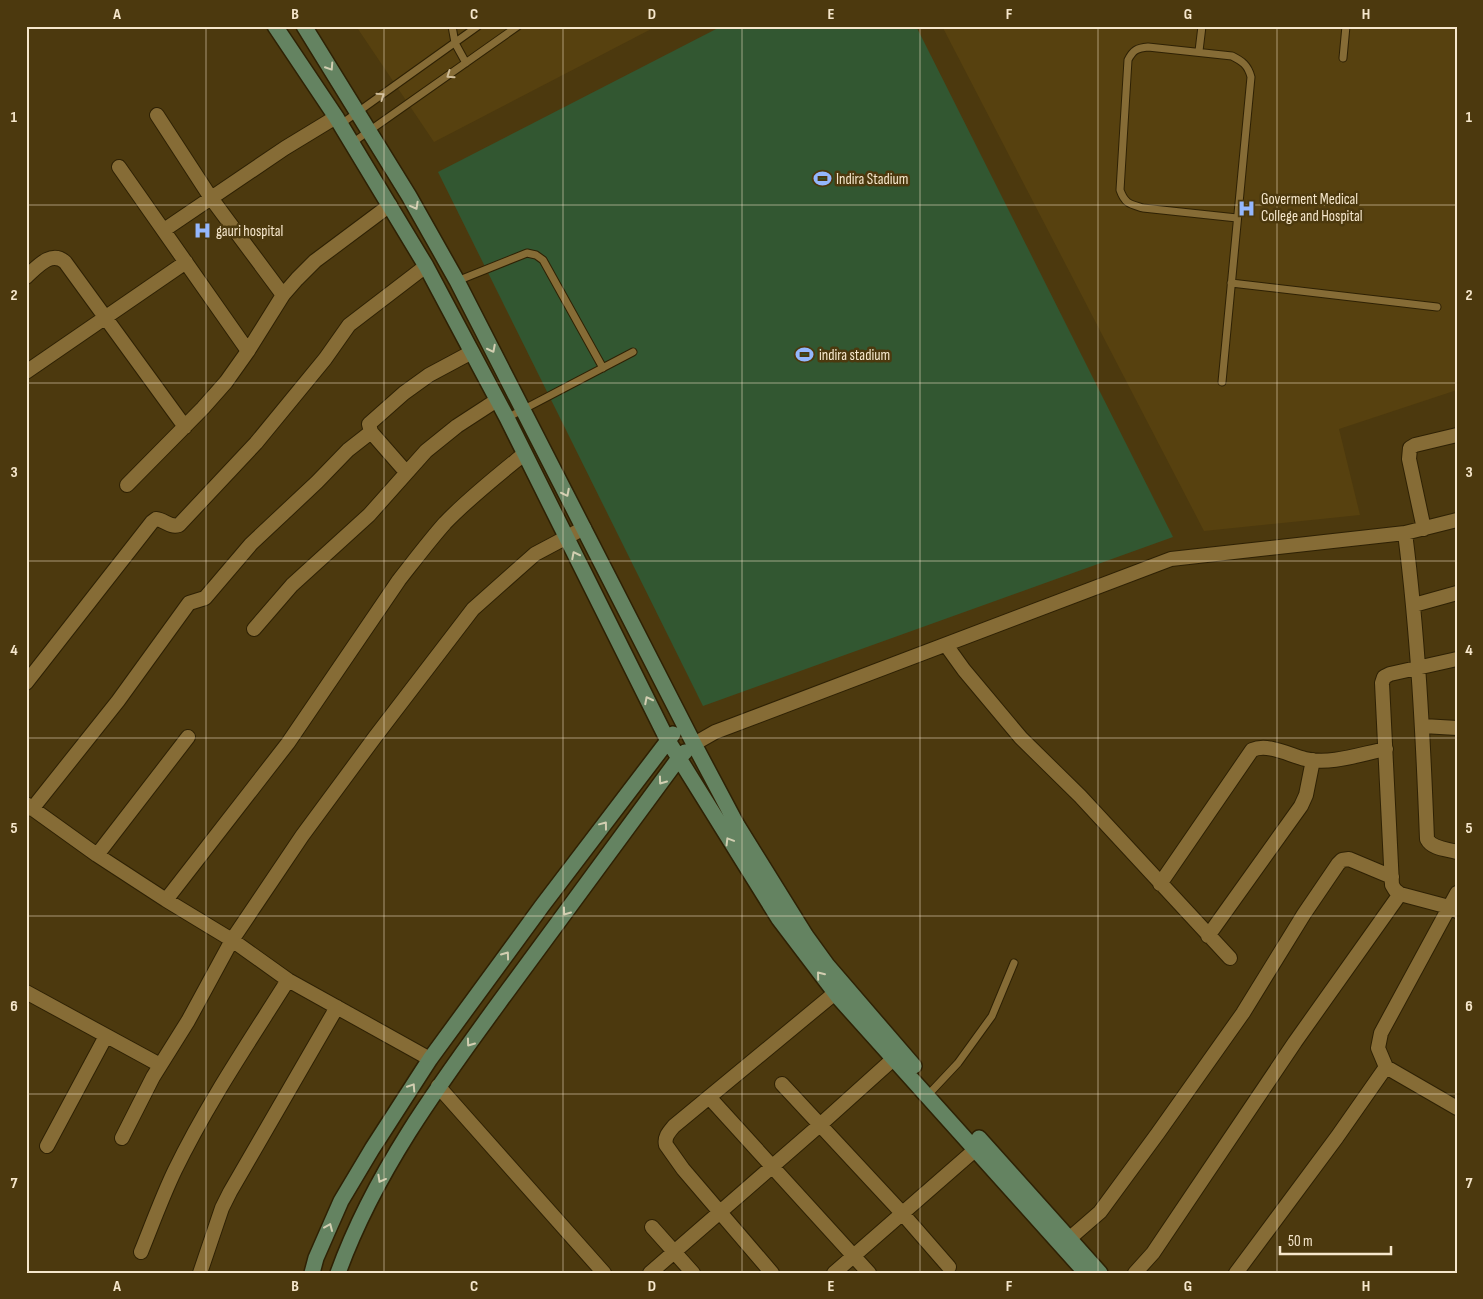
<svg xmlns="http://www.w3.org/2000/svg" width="1483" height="1299" font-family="'Sofia Sans Condensed',sans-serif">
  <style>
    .built { fill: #57410f }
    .green { fill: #325731 }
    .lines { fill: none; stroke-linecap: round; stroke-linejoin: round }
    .lane-casing { stroke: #2e2104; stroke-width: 9 }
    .street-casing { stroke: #2e2104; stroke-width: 16 }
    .secondary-casing { stroke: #2e2104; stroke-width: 18 }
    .lane { stroke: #866c36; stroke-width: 7 }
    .street { stroke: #866c36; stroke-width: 14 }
    .secondary { stroke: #648361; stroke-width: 15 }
    .oneway { stroke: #d2ceb1 }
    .oneway2 { stroke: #cfbc98 }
    .grid { fill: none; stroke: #f6e7cc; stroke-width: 1; stroke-opacity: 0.55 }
    .labels { text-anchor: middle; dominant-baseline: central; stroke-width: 5; stroke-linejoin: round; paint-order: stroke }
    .poi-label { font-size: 15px; fill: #f6e7cc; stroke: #4c390e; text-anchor: start }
    .neatline { fill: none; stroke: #f6e7cc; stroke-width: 2 }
    .grid-label { font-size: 16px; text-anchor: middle; font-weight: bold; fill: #f6e7cc }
  </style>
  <rect width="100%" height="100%" fill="#4c390e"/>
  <path class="built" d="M356 26H657L434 142Z
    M942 26H1457V390L1339 429 1360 515 1204 531Z"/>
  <path class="green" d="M722 26H916L1173 537 703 706 438 172Z"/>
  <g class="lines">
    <defs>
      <path id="lane" d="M452 26 455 43 466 63
        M1199 51 1202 26
        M1343 58 1346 26
        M341 124 478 26
        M352 143 518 26
        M457 281 527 253 536 255 543 260 603 368
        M1231 283 1437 307
        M1222 382 1251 77C1248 65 1242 61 1232 56L1148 47C1137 48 1133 50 1128 60L1120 190C1125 204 1130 204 1143 208L1237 218
        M507 418 633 352
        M927 1096 958 1063 992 1016 1014 963"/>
      <path id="street" d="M157 115 211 198 283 295
        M119 167 248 351
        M164 230 285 148 336 117
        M26 277C37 267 51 250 65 262L185 427
        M26 372 186 262
        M406 472 371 432 369 424 404 393 429 375 472 352
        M127 485 203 408 226 382 248 351 283 295 297 279 315 261 390 205
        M1424 529 1409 459 1410 448 1415 445 1457 435
        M1405 533C1418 635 1423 737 1427 839 1432 849 1447 849 1457 852
        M1414 605 1457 593
        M254 629 292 585 369 515 426 451 457 426 497 400
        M946 645 964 670 1021 738 1080 796 1230 958
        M1457 659 1390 674 1384 677 1382 683 1392 885 1395 890 1400 894 1449 907 1457 911
        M26 683 152 522 156 519C165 520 170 528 179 525L256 443 325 359 349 325 426 266
        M1423 726 1457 728
        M694 744 715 732 1171 559 1405 533 1457 520
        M26 804 97 855 166 900 232 940 288 980 430 1059
        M32 809 118 701 189 603 205 598 251 544 317 482 348 450 371 432
        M97 855 188 737
        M1160 884 1252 750C1268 743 1289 755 1305 759 1331 765 1360 754 1386 749
        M1457 893 1381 1033 1378 1048 1386 1067 1457 1108
        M166 900 288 743 399 580C414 561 429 541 445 523 469 498 497 476 524 454
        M1208 936 1301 806 1306 795 1313 760
        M26 992 160 1065
        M782 1084 902 1213 949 1267
        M438 1086 604 1273
        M709 1097 869 1273
        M122 1138 153 1077 188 1021 232 940 302 836 375 737 473 609 535 554 584 528
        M47 1146 106 1036
        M652 1227 693 1273
        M1062 1245 1100 1212 1158 1133 1243 1013 1304 914 1338 864 1342 860 1349 859 1392 877
        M141 1252C152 1225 162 1197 175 1170 207 1104 249 1042 288 980
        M200 1273 222 1208 230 1192 337 1007
        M650 1273 821 1124 901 1052
        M772 1273 683 1169 666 1145C664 1137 669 1132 674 1126L835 993
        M834 1273 976 1149
        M1135 1273 1153 1253 1295 1042 1400 894
        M1236 1273 1337 1137 1386 1067"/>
      <path id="secondary" d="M275 26 336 117 426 266 507 418 667 739 779 919 839 998 1086 1273
        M304 26 409 196 457 281 694 744 737 825 806 936 827 965 914 1066
        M979 1138 1100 1273
        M312 1273 316 1258 341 1201 372 1149 430 1059 542 906 673 734
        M338 1273C376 1168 444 1078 509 989 566 912 622 835 679 758L685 752"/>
    </defs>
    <use href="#lane" class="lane-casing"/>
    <use href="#street" class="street-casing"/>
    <use href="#secondary" class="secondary-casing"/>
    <use href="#lane" class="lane"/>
    <use href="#street" class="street"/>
    <use href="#secondary" class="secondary"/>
  </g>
  <defs><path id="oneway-chevron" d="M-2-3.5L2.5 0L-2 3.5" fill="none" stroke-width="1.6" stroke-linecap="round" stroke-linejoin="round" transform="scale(1.25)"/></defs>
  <g class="oneway">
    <use href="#oneway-chevron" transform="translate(330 67) rotate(57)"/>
    <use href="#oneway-chevron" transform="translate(415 206) rotate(61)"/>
    <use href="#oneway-chevron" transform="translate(492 349) rotate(63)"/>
    <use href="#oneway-chevron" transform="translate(566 493) rotate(63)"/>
    <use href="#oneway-chevron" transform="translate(575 555) rotate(-117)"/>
    <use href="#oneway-chevron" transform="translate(648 700) rotate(-117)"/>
    <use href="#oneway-chevron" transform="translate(662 781) rotate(126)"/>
    <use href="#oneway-chevron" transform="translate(604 825) rotate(-53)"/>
    <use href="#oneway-chevron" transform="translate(729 841) rotate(-121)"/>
    <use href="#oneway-chevron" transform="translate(566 912) rotate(126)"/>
    <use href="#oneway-chevron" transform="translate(506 955) rotate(-54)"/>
    <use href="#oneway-chevron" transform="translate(820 975) rotate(-129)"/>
    <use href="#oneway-chevron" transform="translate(470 1043) rotate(126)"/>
    <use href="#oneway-chevron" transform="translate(412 1087) rotate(-57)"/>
    <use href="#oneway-chevron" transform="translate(381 1179) rotate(119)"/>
    <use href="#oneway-chevron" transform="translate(329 1227) rotate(-67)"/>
  </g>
  <g class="oneway2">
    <use href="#oneway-chevron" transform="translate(450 75) rotate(145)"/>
    <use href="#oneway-chevron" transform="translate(381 96) rotate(-35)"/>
  </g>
  <path class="grid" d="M206 26V1273M384 26V1273M563 26V1273M742 26V1273M920 26V1273M1098 26V1273M1277 26V1273M26 205H1457M26 383H1457M26 561H1457M26 738H1457M26 916H1457M26 1094H1457"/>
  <defs>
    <symbol id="stadium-bare" viewBox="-9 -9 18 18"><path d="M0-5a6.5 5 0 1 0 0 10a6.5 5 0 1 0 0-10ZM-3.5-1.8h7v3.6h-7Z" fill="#94b7fd" stroke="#4c390e" stroke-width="2.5" paint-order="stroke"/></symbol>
    <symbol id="hospital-bare" viewBox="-9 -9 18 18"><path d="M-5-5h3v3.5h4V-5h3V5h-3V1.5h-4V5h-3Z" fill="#94b7fd" stroke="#4c390e" stroke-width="2.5" paint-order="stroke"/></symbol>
  </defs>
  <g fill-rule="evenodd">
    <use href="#stadium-bare" x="810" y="166" width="25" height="25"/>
    <use href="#hospital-bare" x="1234" y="196" width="25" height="25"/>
    <use href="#hospital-bare" x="190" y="218" width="25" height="25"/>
    <use href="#stadium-bare" x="792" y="342" width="25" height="25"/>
  </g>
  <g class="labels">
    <g class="poi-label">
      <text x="836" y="179">Indira Stadium</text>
      <text x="1261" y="199">Goverment Medical<tspan x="1261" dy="17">College and Hospital</tspan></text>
      <text x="216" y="231">gauri hospital</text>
      <text x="819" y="355">indira stadium</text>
    </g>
  </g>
  <rect width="1483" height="1299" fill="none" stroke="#4c390e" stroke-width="55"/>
  <path d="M1280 1246v8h111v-8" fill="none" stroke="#f6e7cc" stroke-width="2.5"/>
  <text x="1288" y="1246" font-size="15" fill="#f6e7cc" stroke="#4c390e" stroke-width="4" paint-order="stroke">50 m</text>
  <rect x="28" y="28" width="1428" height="1244" class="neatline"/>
  <g class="grid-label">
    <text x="117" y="19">A</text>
    <text x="295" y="19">B</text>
    <text x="474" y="19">C</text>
    <text x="652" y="19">D</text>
    <text x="831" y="19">E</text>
    <text x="1009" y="19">F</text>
    <text x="1188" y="19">G</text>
    <text x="1366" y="19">H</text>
    <text x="14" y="122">1</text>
    <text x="1469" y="122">1</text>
    <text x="14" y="300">2</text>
    <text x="1469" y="300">2</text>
    <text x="14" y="477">3</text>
    <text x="1469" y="477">3</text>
    <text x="14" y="655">4</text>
    <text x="1469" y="655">4</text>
    <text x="14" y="833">5</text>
    <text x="1469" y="833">5</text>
    <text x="14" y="1011">6</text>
    <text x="1469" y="1011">6</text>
    <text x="14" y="1188">7</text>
    <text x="1469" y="1188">7</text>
    <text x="117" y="1291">A</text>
    <text x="295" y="1291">B</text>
    <text x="474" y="1291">C</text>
    <text x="652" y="1291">D</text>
    <text x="831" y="1291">E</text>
    <text x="1009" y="1291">F</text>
    <text x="1188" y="1291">G</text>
    <text x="1366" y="1291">H</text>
  </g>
</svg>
